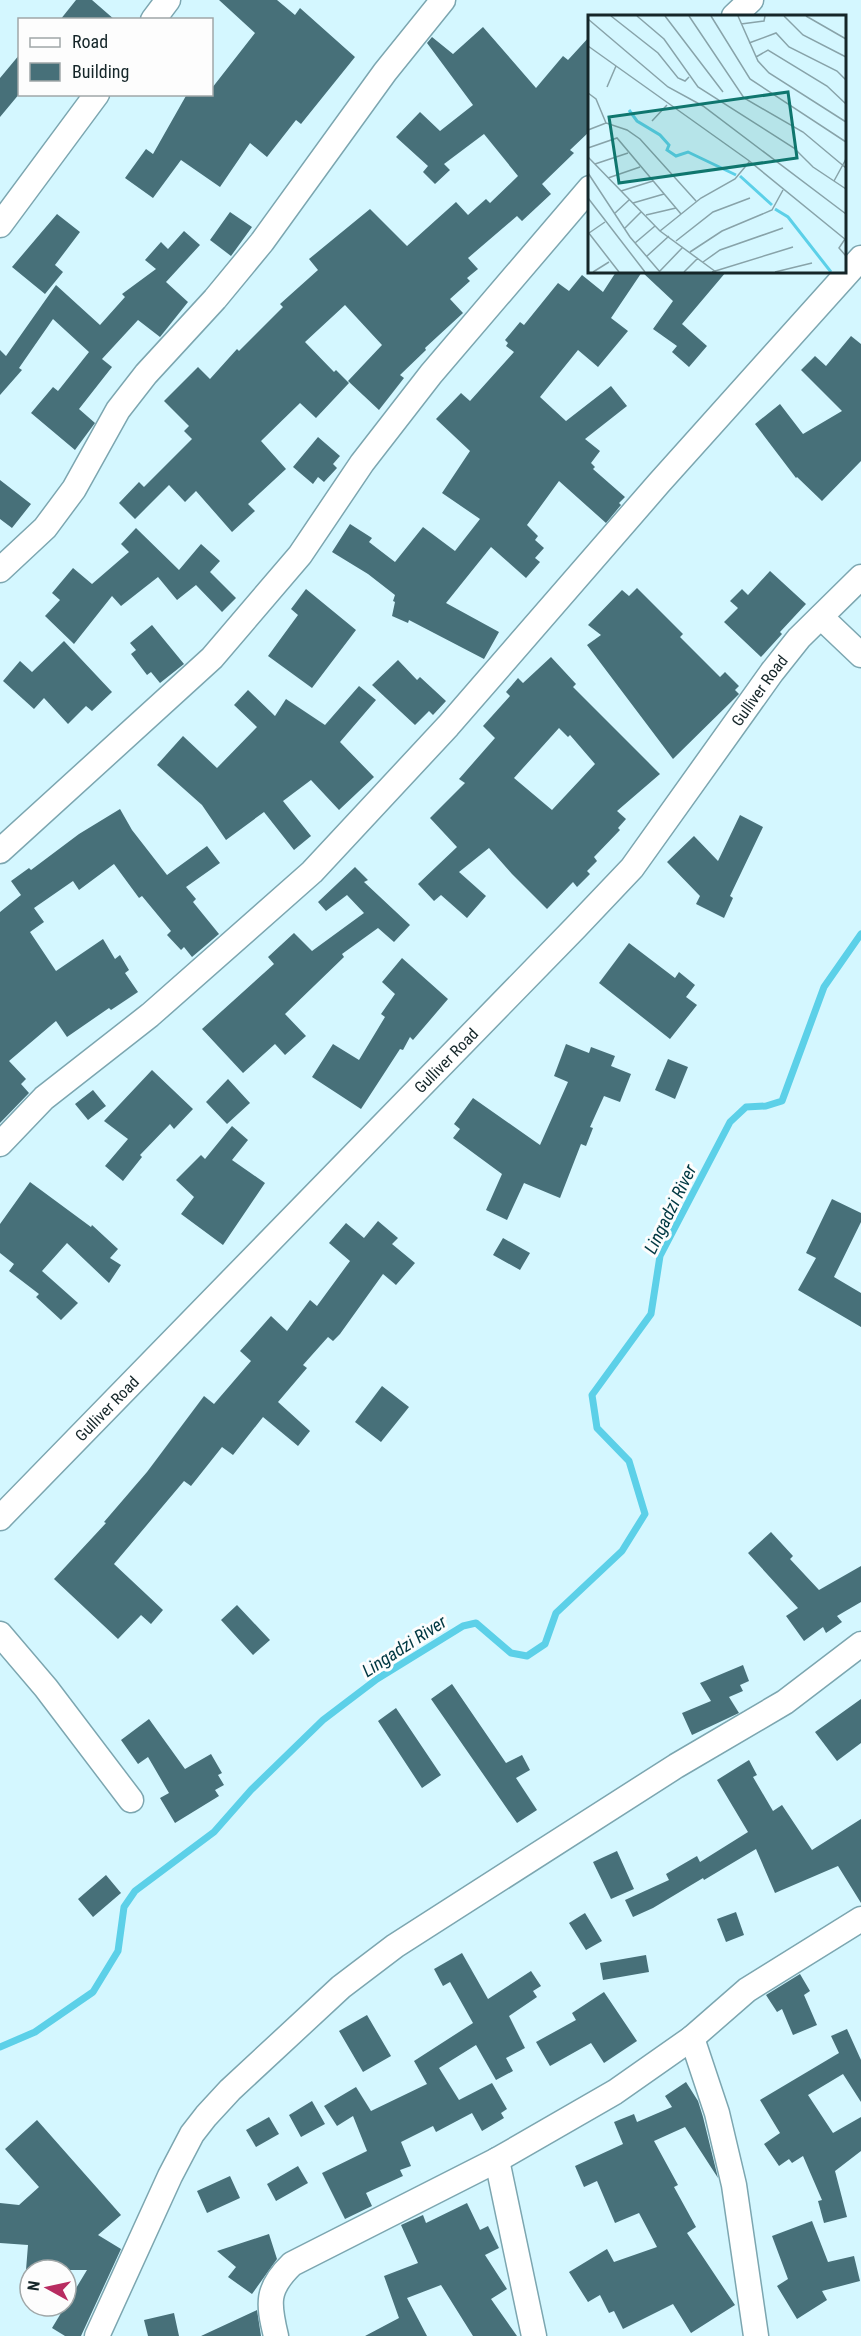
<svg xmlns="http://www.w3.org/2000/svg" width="861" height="2336" font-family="'Roboto Condensed',sans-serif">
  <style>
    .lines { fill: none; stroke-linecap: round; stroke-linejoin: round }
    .stream { stroke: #5cd0e8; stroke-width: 7 }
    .building { fill: #477079; fill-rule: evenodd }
    .street-casing { stroke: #7ca6b0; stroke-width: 27 }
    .street { stroke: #fff; stroke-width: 24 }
    .labels { text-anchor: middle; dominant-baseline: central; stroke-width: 6; stroke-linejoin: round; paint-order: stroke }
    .street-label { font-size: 16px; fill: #152629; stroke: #fdfdfd }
    .water-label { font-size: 18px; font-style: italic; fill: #003842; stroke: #fdfdfd }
    .inset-river { fill: none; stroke: #5cd0e8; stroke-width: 3 }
    .inset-road { fill: none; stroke: #88a3a9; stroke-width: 1.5 }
    .view { fill: #0f766e; fill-opacity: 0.15; stroke: #0f766e; stroke-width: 3 }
    .inset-edge { fill: none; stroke: #152629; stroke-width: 3 }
  </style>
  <rect width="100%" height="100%" fill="#d4f7ff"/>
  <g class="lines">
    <path class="stream" d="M0 2047 35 2032 93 1992 118 1951 124 1907 135 1891 214 1832 251 1790 323 1720 377 1679 463 1626 476 1623 511 1653 527 1656 545 1644 556 1613 622 1551 645 1514 629 1461 597 1428 592 1395 651 1314 660 1256 730 1122 746 1107 766 1106 782 1101 824 987 861 934"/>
  </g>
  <path class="building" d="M76 0H92L115 20H60Z
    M219 0H277L295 15 300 8 355 57 301 124 296 120 267 157 250 143 220 187 181 160 153 198 125 178 146 149 153 154 187 94H212V88L255 33Z
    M483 27 536 88 563 56 568 60 590 36V131L570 150 574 153 542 184 551 194 522 221 517 216 468 258 478 269 467 278 470 281 450 299 463 313 425 348 426 350 400 375 404 378 379 410 348 381 382 345 345 305 305 342 334 372 336 370 349 383 316 418 300 403 261 441 286 469 248 504 255 511 232 532 196 491 185 502 169 485 135 519 119 503 139 482 144 487 192 439 184 431 189 426 164 401 198 367 210 379 237 349 239 351 283 307 280 304 318 270 309 259 370 209 407 246 456 202 468 215 486 199 490 203 518 176 484 134 444 164 450 170 435 184 423 172 428 166 396 137 420 112 440 131 473 105 427 43 432 37 453 54Z
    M20 54V93L0 117V78Z
    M230 212 252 227 231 256 210 240Z
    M57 214 80 232 55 265 63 272 45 294 12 267Z
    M184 231 200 245 166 282 188 302 160 337 138 320 102 359 112 367 79 409 95 423 75 450 31 413 53 387 58 391 89 352 53 319 19 368 22 370 0 395V350L6 356 56 285 100 325 125 297 122 294 156 269 145 260 161 242 168 249Z
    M616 272H726L682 324 707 346 689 367 672 352 677 346 653 329 673 301 642 272 611 318 628 331 598 367 578 350 540 397 566 421 611 386 627 406 585 439 600 451 591 463 595 467 593 469 625 497 619 503 621 505 606 523 559 481 527 525 538 536 535 540 544 548 535 558 540 562 526 578 491 547 446 603 499 632 484 659 409 620 408 623 392 616 395 602 393 601 395 595 368 574 332 552 350 524 372 538 369 542 395 562 423 527 455 551 480 519 442 493 470 451 436 419 461 393 470 401 514 352 506 346 508 343 505 340 520 322 524 325 558 283 569 291 582 275 603 292Z
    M851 336 861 344V461L822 501 797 477 796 478 755 424 780 404 803 434 842 411 801 370 815 356 826 366Z
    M318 437 340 456 333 464 337 468 324 482 318 477 313 484 293 467Z
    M0 480 31 504 12 528 0 519Z
    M136 528 179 570 201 544 220 561 210 572 236 598 222 612 196 585 177 600 158 577 121 606 112 596 74 644 45 616 60 600 52 593 73 568 92 584 129 552 121 544Z
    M770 571 806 604 780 632 782 634 761 657 724 622 738 608 730 601 742 589 748 595Z
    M637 588 683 634 680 637 720 677 725 672 739 686 735 690 739 694 738 695 673 759 587 645 601 635 588 625 622 590 629 596Z
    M306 589 356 630 312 688 268 656 298 615 291 609Z
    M152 625 184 664 160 683 151 672 147 675 131 654 136 650 130 643Z
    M64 641 112 692 92 711 86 706 68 724 44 698 34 709 3 681 20 661 32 672Z
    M551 657 576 684 573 687 660 774 617 811 626 819 618 828 620 830 594 857 597 861 587 871 590 874 577 887 573 882 547 909 512 874 489 848 459 872 486 896 467 918 441 895 434 901 418 884 457 847 430 818 465 783 459 779 495 738 483 726 510 696 506 692 518 678 523 683ZM559 728 568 737 570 735 595 764 552 810 514 778Z
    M398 660 417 680 420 677 446 701 433 715 429 711 415 725 372 685Z
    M359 686 376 700 340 742 374 777 339 810 311 780 283 801 311 836 294 850 264 812 226 840 202 805 157 765 183 736 217 768 257 727 234 705 248 690 275 716 286 699 325 725Z
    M120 809 132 830 167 875 207 846 220 863 186 887 196 899 193 902 219 934 192 957 184 947 181 950 167 935 171 931 142 896 139 898 114 864 79 890 73 881 34 908 44 922 30 932 56 971 103 939 115 959 120 955 129 970 125 973 138 992 111 1010 109 1008 67 1037 56 1021 9 1061 26 1079 21 1084 29 1093 0 1123V912L21 895 11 881 29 868 31 870 79 834Z
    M740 815 763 827 730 896 733 898 724 918 696 904 700 896 667 862 694 836 718 861Z
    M355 867 368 880 364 882 410 925 394 942 378 928 342 954 344 957 285 1014 306 1036 285 1055 275 1044 243 1073 202 1029 274 964 268 957 294 933 312 951 364 913 347 895 326 911 318 902Z
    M629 943 675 978 679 972 695 985 686 997 697 1005 670 1039 599 983Z
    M402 958 448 999 413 1040 410 1037 403 1050 400 1049 361 1109 312 1077 333 1044 359 1060 385 1017 381 1014 395 994 382 982Z
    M566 1044 589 1053 591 1047 615 1056 611 1066 631 1074 620 1102 604 1096 590 1127 593 1128 586 1146 581 1144 560 1198 524 1183 507 1220 486 1210 502 1174 453 1138 460 1129 454 1124 473 1098 540 1145 568 1082 554 1076Z
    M668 1059 688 1067 675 1099 655 1090Z
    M152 1070 193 1109 174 1129 170 1124 140 1155 142 1157 123 1181 105 1166 128 1139 104 1121Z
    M228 1079 250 1103 227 1124 206 1102Z
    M93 1090 106 1106 88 1120 75 1104Z
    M232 1126 248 1140 232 1160 265 1183 223 1245 181 1214 194 1197 176 1180 201 1155 205 1159Z
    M30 1182 91 1227 92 1225 118 1249 110 1258 121 1265 109 1283 67 1243 42 1271 78 1303 61 1320 36 1297 39 1294 9 1271 14 1264 0 1253V1224Z
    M832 1199 861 1213V1222L834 1277 861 1293V1327L798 1290 816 1258 806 1253Z
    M378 1221 398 1238 392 1244 415 1263 396 1285 383 1274 340 1334 333 1341 328 1337 303 1365 307 1368 278 1402 310 1431 298 1446 263 1417 233 1455 222 1447 191 1486 184 1481 114 1564 163 1610 151 1624 141 1615 118 1639 54 1579 106 1523 104 1522 147 1472 204 1396 214 1404 251 1361 240 1351 271 1316 287 1331 310 1300 317 1306 350 1261 329 1243 346 1223 364 1238Z
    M503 1238 530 1253 520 1270 493 1255Z
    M382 1386 409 1407 381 1442 355 1422Z
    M771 1532 793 1556 790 1559 819 1590 861 1566V1602L837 1616 842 1622 826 1633 823 1627 804 1641 786 1616 798 1608 748 1553Z
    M237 1605 270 1640 253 1655 221 1620Z
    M743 1665 749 1681 740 1685 743 1691 729 1697 739 1713 692 1735 682 1713 711 1701 700 1683Z
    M452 1684 506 1763 522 1755 530 1770 516 1778 537 1810 517 1823 431 1699Z
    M861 1699V1743L837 1761 815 1732Z
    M396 1708 441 1775 422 1788 378 1721Z
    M149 1719 185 1769 211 1754 222 1773 218 1775 224 1785 215 1790 219 1796 175 1823 160 1798 169 1793 148 1757 138 1764 121 1740Z
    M749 1760 757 1775 753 1777 773 1811 782 1805 812 1850 861 1819V1903L838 1866 775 1893 756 1849 704 1880 703 1878 653 1908 633 1917 625 1900 669 1880 666 1874 697 1856 700 1862 748 1832 717 1780Z
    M617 1851 634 1889 611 1899 593 1862Z
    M106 1875 121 1893 93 1917 78 1899Z
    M736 1912 744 1935 726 1942 717 1919Z
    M585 1913 602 1941 586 1950 569 1923Z
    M462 1953 488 1999 531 1971 541 1986 533 1991 537 1997 509 2016 525 2048 506 2058 513 2071 496 2080 476 2045 439 2068 459 2100 492 2083 507 2109 501 2113 504 2118 482 2131 472 2113 436 2132 433 2126 401 2142 411 2166 400 2170 403 2176 366 2193 372 2206 345 2219 322 2173 367 2151 353 2116 337 2126 324 2106 356 2087 371 2111 427 2084 414 2061 473 2023 450 1982 443 1986 434 1969Z
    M646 1955 649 1972 603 1980 600 1963Z
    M800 1974 810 1991 804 1995 817 2025 793 2035 782 2009 777 2012 766 1995Z
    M604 1992 637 2041 604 2063 591 2043 550 2066 536 2042 576 2020 572 2013Z
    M367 2015 391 2056 363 2072 339 2031Z
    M847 2029 861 2060V2102L843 2074 808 2095 833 2133 861 2117V2151L835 2171 847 2217 824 2223 818 2201 822 2200 803 2156 792 2163 789 2159 779 2166 764 2144 780 2133 760 2100 839 2053 831 2036Z
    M686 2082 698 2101 703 2117 718 2178 685 2127 654 2141 678 2185 674 2187 696 2227 687 2233 735 2305 691 2333 673 2304 623 2329 614 2311 609 2313 600 2295 588 2302 569 2272 607 2249 614 2262 657 2247 639 2213 615 2223 597 2181 584 2187 575 2166 623 2144 614 2122 634 2114 637 2122 672 2107 665 2096Z
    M312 2101 325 2124 301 2137 289 2115Z
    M269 2117 279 2134 256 2147 246 2130Z
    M37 2120 121 2215 98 2235 121 2249 81 2336H65L52 2328 87 2270H26L28 2245 0 2243V2203L19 2205 39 2187 5 2149Z
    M298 2166 308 2183 276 2201 267 2184Z
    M230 2176 240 2198 207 2213 197 2191Z
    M467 2203 480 2230 488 2226 499 2248 485 2255 507 2289 491 2299 517 2336H473L441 2285 407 2298 427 2336H365L399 2318 384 2276 418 2263 401 2225 423 2215 426 2223Z
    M812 2221 828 2262 854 2256 860 2281 822 2291 827 2300 797 2319 777 2286 788 2279 772 2236Z
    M269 2234 277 2259 252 2294 228 2277 236 2267 217 2251Z
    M257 2310 261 2336H201Z
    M174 2313 179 2336H148L144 2320Z"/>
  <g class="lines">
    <defs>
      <g id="street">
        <path d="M734 16 751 0"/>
        <path d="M153 20 168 0"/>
        <path d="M0 225 97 94"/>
        <path d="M0 570 45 528 74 489 118 410 146 374 215 299 262 242 385 72 443 0"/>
        <path d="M821 617 861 655"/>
        <path d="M0 851 212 658 300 555 362 463 431 374 590 188"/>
        <path d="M0 1144 44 1098 150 1015 312 872 448 726 659 483 861 258"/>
        <path id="s1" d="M0 1518 575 928 632 868 772 672 799 638 861 577"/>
        <path d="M0 1634 46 1688 131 1800"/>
        <path d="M692 2038 717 2113 734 2185 756 2336"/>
        <path d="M497 2160 534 2336"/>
        <path d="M97 2336 170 2176 192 2134 206 2116 230 2090 341 1987 395 1946 676 1766 785 1702 861 1644"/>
        <path d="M276 2336C268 2303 266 2289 292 2264L497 2160 615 2092 692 2038 747 1990 861 1919"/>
      </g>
    </defs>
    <use href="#street" class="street-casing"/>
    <use href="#street" class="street"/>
  </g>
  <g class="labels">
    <g class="street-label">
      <text stroke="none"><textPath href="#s1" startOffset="1125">Gulliver Road</textPath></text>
      <text stroke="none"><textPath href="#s1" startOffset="639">Gulliver Road</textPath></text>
      <text stroke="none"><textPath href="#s1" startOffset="153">Gulliver Road</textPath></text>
    </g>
    <g class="water-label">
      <text transform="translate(670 1209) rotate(-64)">Lingadzi River</text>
      <text transform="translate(404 1646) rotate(-33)">Lingadzi River</text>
    </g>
  </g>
  <g transform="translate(588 15)">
    <rect width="258" height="258" fill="#d4f7ff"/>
    <path class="inset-river" d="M41 95 49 106 72 120 81 130 79 135 88 141 100 137 148 160M152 161 184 190M187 194 200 202 243 257"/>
    <path class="inset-road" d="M23 1 70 38 90 63 97 66 101 62M49 1 76 24 110 72 206 133 225 152 258 174M77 1 135 77M101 1 156 83 215 117 258 153M123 1 162 64 258 127M150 1 170 46 181 58 258 107M196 1 215 20 258 42M218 1 258 24M0 4 80 72 115 91 258 199M153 9 176 6 177 1M161 28 188 18 201 32 249 56 258 65M0 31 160 145 258 225M168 42 180 35 239 71 258 89M19 72 28 51M0 78 8 84 18 108 39 115 52 124 108 186M64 106 79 90M0 115 18 108M0 133 29 123 93 199M0 142 72 216 128 257M7 149 40 138M0 158 42 222 72 257M20 163 52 152M246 166 258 144M33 176 65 166M0 183 57 257M45 188 76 179M26 199 41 185M58 200 88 193M36 214 53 197M72 216 113 183 147 164 162 146M0 217 31 257M1 218 17 207M257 224 251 233 258 241M88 226 125 197 162 183M47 228 67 211M102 237 134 216 184 195 195 175M59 241 81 221M115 247 132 235 195 213M5 257 21 247M71 257 95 232M96 257 110 243M124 257 205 232M187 257 224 248"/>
    <path class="view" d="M200 77 209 143 31 168 21 102Z"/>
    <rect width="258" height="258" class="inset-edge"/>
  </g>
  <rect x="18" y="18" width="195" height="78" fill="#fdfdfd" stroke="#a0a7a8" stroke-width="1.5"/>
  <rect x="30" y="38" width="30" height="9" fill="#ffffff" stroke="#a0a7a8" stroke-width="1.5"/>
  <text x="72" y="48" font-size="18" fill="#152629">Road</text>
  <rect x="30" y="63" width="30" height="18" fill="#477079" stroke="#a0a7a8" stroke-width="1.5"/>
  <text x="72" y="78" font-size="18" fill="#152629">Building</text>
  <g transform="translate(48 2288) rotate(278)"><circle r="28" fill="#fdfdfd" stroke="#a0a7a8" stroke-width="1.5"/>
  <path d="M0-4.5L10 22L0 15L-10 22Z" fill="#b82c61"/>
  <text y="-9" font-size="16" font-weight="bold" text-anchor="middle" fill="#152629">N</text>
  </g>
</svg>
